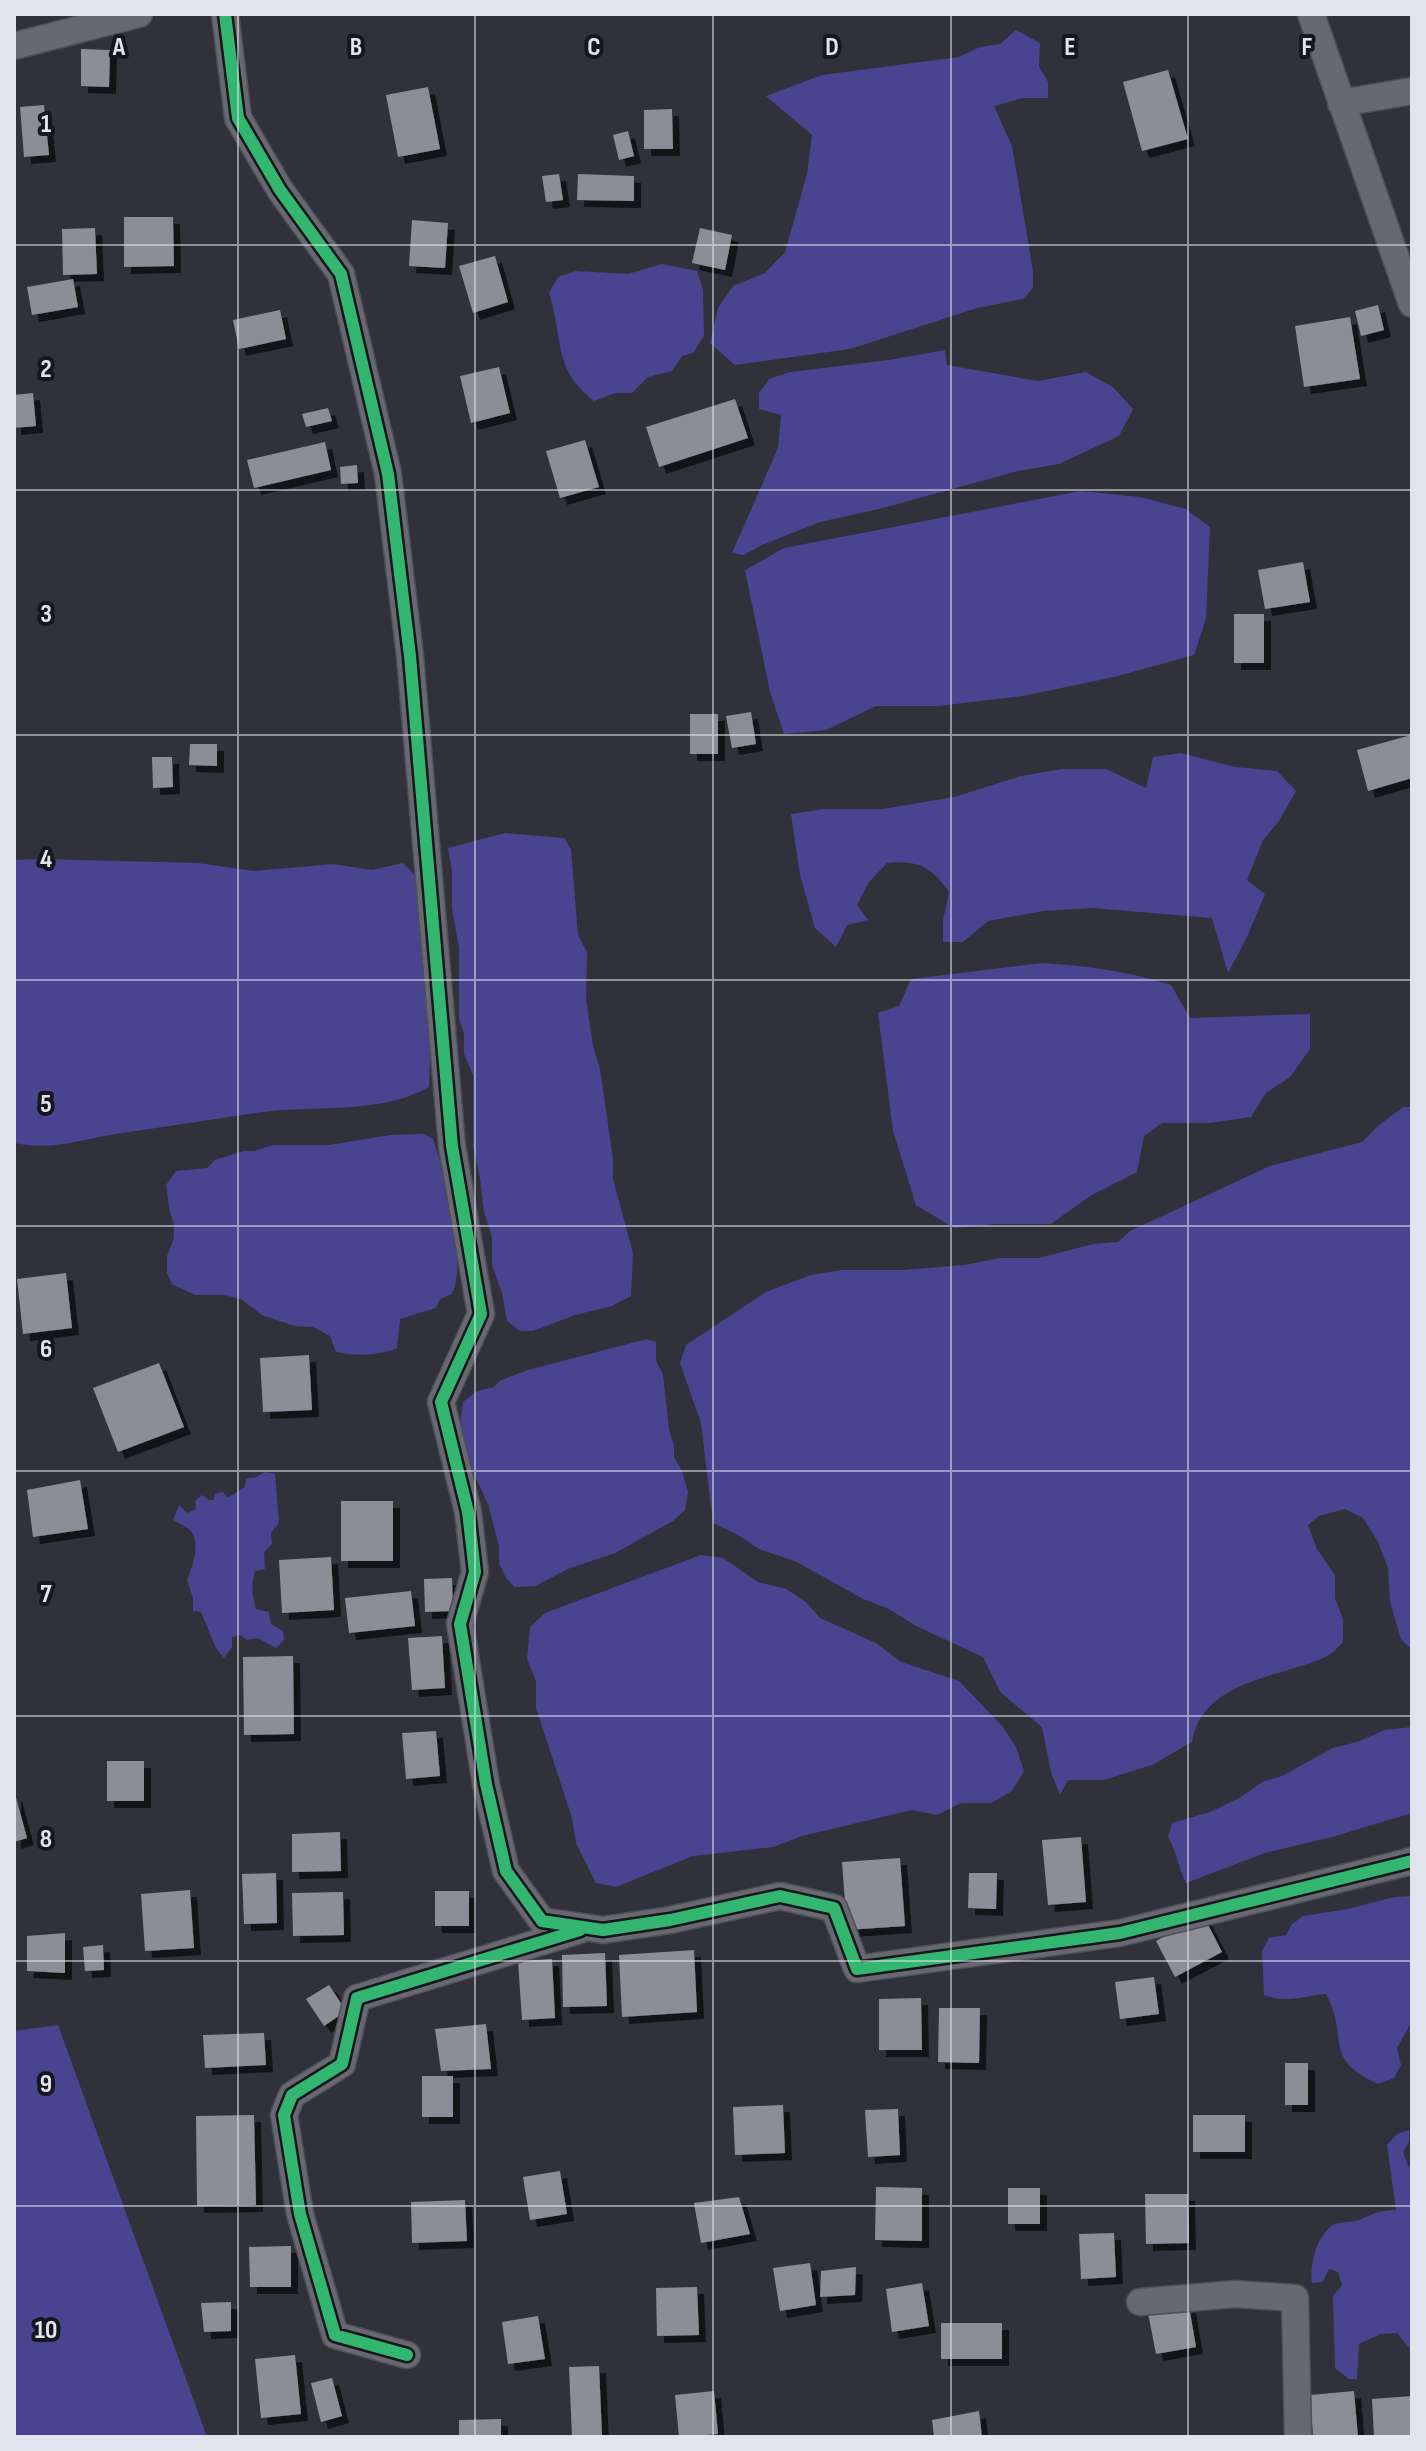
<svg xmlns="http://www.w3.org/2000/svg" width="1426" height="2451" font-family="'Sofia Sans Condensed',sans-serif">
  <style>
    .water { fill: #49448f }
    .building { fill: #8c8d96; filter: url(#shadow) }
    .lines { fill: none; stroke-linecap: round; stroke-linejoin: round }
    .street-casing { stroke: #4e4e57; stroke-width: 29 }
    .street { stroke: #676870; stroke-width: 26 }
    .cycleway-casing { stroke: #16161e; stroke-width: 17 }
    .cycleway { stroke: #33b770; stroke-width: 12 }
    .grid { fill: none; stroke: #e2e3ef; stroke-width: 2; stroke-opacity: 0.55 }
    .grid-label { font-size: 26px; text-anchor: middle; font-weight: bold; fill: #e2e3ef; stroke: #16161e; stroke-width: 8; stroke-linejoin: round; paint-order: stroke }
  </style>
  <defs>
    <filter id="shadow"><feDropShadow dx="7" dy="7" stdDeviation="0" flood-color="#0009"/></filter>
  </defs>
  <rect width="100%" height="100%" fill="#30313b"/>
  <path class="water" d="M1016 30 1040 43 1039 66 1048 82V98H1022L994 106 1012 146 1033 271V288L1023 299 977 308 850 349 735 365 710 343 718 308 733 286 765 273 785 252 807 174 812 135 766 96 822 75 959 57 980 47 1000 44Z
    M662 264 697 271 703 290 704 336 693 353 682 356 672 371 648 377 632 393H615L594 401C552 368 564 339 549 293L558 277 576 271 628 274Z
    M945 350 947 365 1038 381 1086 372 1113 387 1133 409 1119 436 1059 464 1018 471 879 509 820 522 762 545 744 555 732 553 778 448 781 415 759 409V393L769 379 790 372 889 360Z
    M1081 491 1140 497 1186 509 1210 527 1206 619 1194 655 1114 677 1023 696 939 706H876L826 730 784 734 770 692 745 570 784 548Z
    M1181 753 1235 767 1277 771 1296 791 1279 821 1263 840 1247 880 1265 894 1247 937 1228 973 1212 918 1092 908 1043 911 988 921 963 942H943V920L949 893C933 867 918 860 887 863L869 882 857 905 868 920 847 925 836 947 815 928 800 875 791 814 824 809H883L954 797 1021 776 1062 769H1106L1146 788 1153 757Z
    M505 833 564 838 571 849 578 935 587 952 586 999 593 1046 600 1069 613 1159V1179L633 1253 631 1296 612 1306 575 1315 533 1331H520L507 1321 502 1293 492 1265V1237L484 1212 480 1178 473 1146V1075L464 1054V1033L459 1019V948L452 908V871L448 848Z
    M39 859 198 863 254 871 333 864 372 870 403 863 419 879 430 1053 429 1087C377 1116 313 1104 256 1113 209 1120 163 1127 116 1134 77 1140 55 1151 14 1143V860Z
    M1042 963C1087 966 1128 971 1171 985L1190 1018 1310 1014V1049L1290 1077 1266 1093 1251 1117 1210 1123H1162L1144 1136 1137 1172 1090 1196 1051 1224H996L954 1228 916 1205 893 1131 878 1013 899 1006 911 979Z
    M1403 1107H1412V1650L1401 1639 1390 1602 1388 1568 1378 1542 1363 1518 1345 1509 1319 1516 1308 1525 1317 1549 1335 1575V1598L1343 1619V1642C1337 1648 1331 1655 1323 1658 1277 1678 1202 1681 1192 1742L1152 1765 1104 1780H1068L1060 1795 1051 1772 1042 1727 1001 1693 983 1657 916 1626 889 1609 863 1599 797 1562 759 1549 738 1535 713 1523 701 1423 680 1363 686 1345 766 1292 811 1275 842 1270H904L964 1265 1000 1258H1039L1093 1244 1118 1242 1130 1231 1270 1166 1362 1142 1378 1126Z
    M423 1134 433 1139C445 1174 468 1261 452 1294L440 1299 436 1308 400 1319 397 1348C378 1356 356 1356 336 1352L330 1336 313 1327 295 1326 262 1315 241 1299 224 1295H195L172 1284 167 1273V1256L174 1238V1224L170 1213 166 1185 176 1171 207 1168 215 1160 243 1151H254L273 1145H329L390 1135Z
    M647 1339 656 1342V1361L663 1374 669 1430 674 1445V1457L682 1471 688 1492 685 1510 673 1521 615 1553 570 1568 535 1586 515 1587 506 1578 499 1563V1546L489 1507 470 1464 460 1424 463 1402 477 1391 494 1387 501 1380 528 1370Z
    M265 1472 275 1474 279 1523 271 1533 272 1544 264 1552 265 1569 255 1571C251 1585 252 1596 256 1609L269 1612 271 1624 283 1631 284 1640 276 1648 258 1638 247 1640 240 1635 232 1637V1647L224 1658 216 1648 201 1612 193 1611V1598L187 1580C193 1567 201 1541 190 1530 186 1526 178 1523 173 1520L179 1505 187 1513 196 1509 195 1501 202 1495 209 1500H214V1494L223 1492 227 1498 245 1487 246 1478H254Z
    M701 1555 723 1558 758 1582 786 1589 806 1602 820 1618 876 1643 901 1662 959 1681 1003 1727 1016 1747 1024 1771 1012 1791 991 1803H961L937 1815 912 1810 802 1836 773 1847 693 1856 616 1887 596 1883 576 1843 572 1818 536 1708V1681L527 1659 530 1627 545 1613Z
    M1412 1727V1813L1332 1837 1265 1853 1186 1883C1178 1867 1177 1852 1168 1837L1172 1823 1210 1812 1241 1797 1262 1782 1282 1776 1333 1748 1357 1742 1385 1730Z
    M1412 1896V2021L1397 2048 1401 2065 1394 2078 1378 2084C1321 2058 1350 2039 1326 1994 1302 1996 1288 2004 1264 1995L1262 1951 1269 1938 1286 1935 1292 1924 1303 1916 1348 1909 1394 1897Z
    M58 2025 207 2437H14V2031Z
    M1409 2130V2142L1403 2152 1409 2168 1412 2165V2351L1397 2333 1381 2334 1359 2344 1357 2379H1349L1335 2368 1333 2296 1342 2285 1338 2272 1329 2269 1323 2282 1312 2283C1309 2265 1317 2235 1333 2225 1341 2221 1351 2223 1359 2220 1376 2213 1376 2211 1396 2210L1387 2145 1397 2134Z"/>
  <path class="building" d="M81 49 110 50 109 87 81 86Z
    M1168 70 1188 139 1142 151 1123 82Z
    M428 87 440 149 398 157 386 95Z
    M44 105 49 155 24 157 20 107Z
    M672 109 673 149H644V110Z
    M628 131 634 156 619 160 613 135Z
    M559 174 563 200 546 202 542 176Z
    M578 174 634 176V201L577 200Z
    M124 217H173L174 266 124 267Z
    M412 220 448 223 445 268 409 266Z
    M95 228 97 274 63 275 62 229Z
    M700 228 732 235 725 270 692 263Z
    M495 256 508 302 473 313 459 266Z
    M73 279 78 307 32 315 27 287Z
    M1378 305 1384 330 1361 336 1355 311Z
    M280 310 286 339 239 349 233 320Z
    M1350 317 1360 379 1304 387 1295 326Z
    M499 367 510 413 471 423 460 376Z
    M33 393 36 426 14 428V395Z
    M735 399 748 438 659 467 646 427Z
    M328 408 332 421 306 427 302 414Z
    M585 440 599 487 560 498 546 451Z
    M325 442 331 470 254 488 247 460Z
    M357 465 358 483 341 484 340 467Z
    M1303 562 1310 602 1265 609 1258 570Z
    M1234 614H1264V663H1234Z
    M751 712 756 744 732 748 726 716Z
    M690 714H718V754H690Z
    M1411 735 1412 778 1368 791 1357 750Z
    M190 744H217V766L189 765Z
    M152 757H172L173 787 153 788Z
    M66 1273 72 1328 23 1334 17 1279Z
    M309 1355 312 1410 263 1412 260 1358Z
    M159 1363 184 1427 118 1452 93 1388Z
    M80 1480 88 1529 33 1537 27 1490Z
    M341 1501H393V1561H341Z
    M331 1557 334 1610 282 1613 279 1560Z
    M452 1578 453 1611 425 1612 424 1579Z
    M411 1591 415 1626 349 1633 345 1598Z
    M442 1636 445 1688 412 1690 408 1638Z
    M293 1656 294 1734 244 1735 243 1657Z
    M436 1731 440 1776 406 1779 402 1733Z
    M107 1761H144V1801H107Z
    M15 1794 27 1838 14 1842V1795Z
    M340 1832 341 1871 292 1872V1834Z
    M1081 1837 1086 1902 1048 1905 1042 1840Z
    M900 1858 905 1926 847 1930 842 1862Z
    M276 1873 277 1923 244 1924 242 1874Z
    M969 1873H997L996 1909 968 1908Z
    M190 1890 194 1948 145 1951 141 1894Z
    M435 1891H469V1926H435Z
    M343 1892 344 1935 293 1936 292 1893Z
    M1203 1915 1222 1952 1175 1977 1156 1941Z
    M65 1933V1973L27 1971V1936Z
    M103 1945 104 1970 85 1971 83 1947Z
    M694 1950 697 2012 622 2017 619 1955Z
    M605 1953 607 2006 563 2007 562 1955Z
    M552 1959 555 2018 522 2020 518 1961Z
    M1154 1977 1159 2014 1120 2019 1115 1982Z
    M329 1985 346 2011 324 2026 306 1999Z
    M921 1998 922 2050H879V1999Z
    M939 2008H980L979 2063 938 2062Z
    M486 2024 491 2069 441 2071 435 2029Z
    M264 2033 266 2065 205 2068 203 2035Z
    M1285 2063H1308V2105H1285Z
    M422 2076H453V2117H422Z
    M783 2105 785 2153 735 2155 733 2107Z
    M898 2109 900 2155 868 2157 865 2110Z
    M254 2115 256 2205 197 2206 196 2116Z
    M1193 2115H1245V2152H1193Z
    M560 2171 567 2214 530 2220 523 2177Z
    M876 2187 922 2188V2241L875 2240Z
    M1008 2188H1040V2224H1008Z
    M1145 2194H1188L1189 2243 1146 2244Z
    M739 2197 750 2234 701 2243 694 2203Z
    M465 2200 467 2241 412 2243 411 2202Z
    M1114 2233 1116 2277 1081 2279 1079 2234Z
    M291 2246V2287H250L249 2247Z
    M810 2263 816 2305 780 2311 773 2268Z
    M856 2267 855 2295 820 2297 821 2271Z
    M922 2283 929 2326 892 2332 886 2289Z
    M697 2287 699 2335 657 2336 656 2288Z
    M231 2302V2331L204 2332 201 2303Z
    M1189 2306 1196 2347 1156 2354 1148 2313Z
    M538 2316 545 2359 508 2364 502 2322Z
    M941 2323H1002V2359H941Z
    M295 2355 301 2414 261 2418 255 2359Z
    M599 2366 602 2436 572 2437 569 2367Z
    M332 2378 342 2416 321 2422 311 2383Z
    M714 2391 718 2434 679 2437 675 2395Z
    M1354 2391 1358 2437H1313L1310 2395Z
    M1412 2396V2437H1374L1372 2399Z
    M979 2411 982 2437H934L932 2420Z
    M501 2419V2437H459V2420Z"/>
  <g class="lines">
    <defs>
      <path id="street" d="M225 14 238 118 280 190 341 274 388 474 410 656 452 1146 481 1314 441 1402 468 1512 475 1572 460 1624 486 1784 506 1871 542 1921 603 1930 670 1920 780 1896 834 1908 857 1969 1120 1933 1412 1861
        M1311 14 1412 304
        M14 46 139 14
        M1341 103 1412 91
        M1140 2302 1235 2294 1295 2298 1298 2437
        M407 2355 335 2335 300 2214 284 2115 292 2095 342 2064 357 1998 580 1930"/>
    </defs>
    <use href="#street" class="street-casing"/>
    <use href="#street" class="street"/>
    <defs>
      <path id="cycleway" d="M225 14 238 118 280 190 341 274 388 474 410 656 452 1146 481 1314 441 1402 468 1512 475 1572 460 1624 486 1784 506 1871 542 1921 603 1930 670 1920 780 1896 834 1908 857 1969 1120 1933 1412 1861
        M407 2355 335 2335 300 2214 284 2115 292 2095 342 2064 357 1998 580 1930"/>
    </defs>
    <use href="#cycleway" class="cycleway-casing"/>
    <use href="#cycleway" class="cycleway"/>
  </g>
  <path class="grid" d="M238 14V2437M475 14V2437M713 14V2437M951 14V2437M1188 14V2437M14 245H1412M14 490H1412M14 735H1412M14 980H1412M14 1226H1412M14 1471H1412M14 1716H1412M14 1961H1412M14 2206H1412"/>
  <g class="grid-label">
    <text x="119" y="55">A</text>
    <text x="356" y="55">B</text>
    <text x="594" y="55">C</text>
    <text x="832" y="55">D</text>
    <text x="1070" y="55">E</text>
    <text x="1307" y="55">F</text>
    <text x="46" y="132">1</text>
    <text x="46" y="377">2</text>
    <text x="46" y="622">3</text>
    <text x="46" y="867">4</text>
    <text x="46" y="1112">5</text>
    <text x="46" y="1357">6</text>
    <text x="46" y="1602">7</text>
    <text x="46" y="1847">8</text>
    <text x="46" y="2092">9</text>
    <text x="46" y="2338">10</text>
  </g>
  <rect width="1426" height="2451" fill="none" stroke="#e2e3ef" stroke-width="32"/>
</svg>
